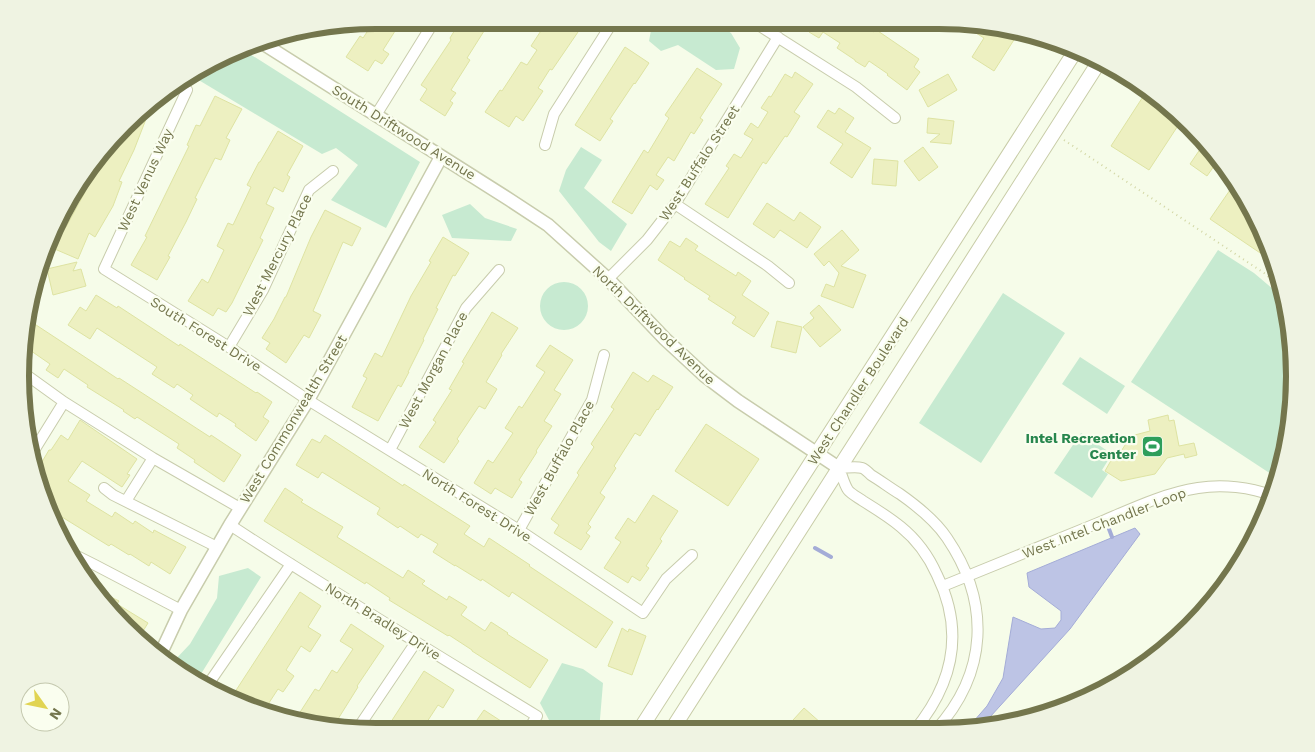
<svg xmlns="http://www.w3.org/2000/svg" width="1315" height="752" font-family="'Work Sans',sans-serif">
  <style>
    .green { fill: #c7ead1 }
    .water { fill: #bdc4e5; stroke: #a4acd7 }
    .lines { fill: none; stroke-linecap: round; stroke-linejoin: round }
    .stream { stroke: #a4acd7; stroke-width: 4 }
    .building { fill: #edf0c1; stroke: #dee3a2 }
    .minor-casing { stroke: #c8ccac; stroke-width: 12 }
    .tertiary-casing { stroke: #c8ccac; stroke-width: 15 }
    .secondary-casing { stroke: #c8cca7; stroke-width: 16 }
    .path { stroke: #d2d6a4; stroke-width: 2; stroke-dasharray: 1 4; stroke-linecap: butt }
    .minor { stroke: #fff; stroke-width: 10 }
    .tertiary { stroke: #fff; stroke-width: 12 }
    .secondary { stroke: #fff; stroke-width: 14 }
    .labels { text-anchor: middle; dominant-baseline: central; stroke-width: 4.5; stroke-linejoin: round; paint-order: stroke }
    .street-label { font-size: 14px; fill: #74764d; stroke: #fafeef }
    .leisure-label { font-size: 14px; font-weight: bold; fill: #27864d; stroke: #fafeef; text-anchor: end }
    .rim { fill: none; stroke: #74764d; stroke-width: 6 }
  </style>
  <rect width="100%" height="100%" fill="#f6fce9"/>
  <path class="green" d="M653 20H711L731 33 740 48 734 69 716 70 678 45 661 51 649 41Z
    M242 49 420 162 386 228 331 200 358 165 336 148 322 154 192 76Z
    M581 147 602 160 584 188 627 224 611 251 599 242 559 191 566 170Z
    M470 204 485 218 517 229 511 241 452 238 442 215Z
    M1218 250 1254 273 1273 289 1286 310 1289 320 1295 376 1288 444 1271 474 1131 382Z
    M540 306a24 24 0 1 1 48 0a24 24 0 1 1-48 0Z
    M1003 293 1065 333 981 463 919 423Z
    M1080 357 1125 386 1107 414 1062 384Z
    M1081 433 1112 454 1102 470 1108 474 1092 498 1054 473Z
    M248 568 261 577 201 674 191 678 185 675 174 661 190 644 217 598 219 576Z
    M562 663 583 669 603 683 599 731H545L549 720 540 703Z"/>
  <path class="water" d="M1135 528 1140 534 1070 629 980 728 966 730 987 706 1003 678 1013 617 1041 629 1055 628 1061 620V611L1029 587 1027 573Z"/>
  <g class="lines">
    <path class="stream" d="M1109 529 1112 537
      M815 548 831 557"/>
  </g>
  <path class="building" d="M375 20H402L383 50 389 54 382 64 375 60 368 71 346 57 360 36 363 38Z
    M461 20H491L467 58 470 60 451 90 456 93 450 101 453 103 445 116 420 100 427 89 421 85 451 40 450 38Z
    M548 20H576L571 28 578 32 552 70 550 69 538 88 543 91 523 121 516 116 509 127 485 112 500 90 502 91 521 62 527 65 537 50 531 46Z
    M816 21H856L874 32 875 29 919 59 914 67 920 72 907 90 887 75 888 74 869 61 865 67 855 61V60L837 48 840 43 823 32 819 38 809 32Z
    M957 21H963L1019 32 994 71 972 57 984 38Z
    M625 47 649 63 635 84 634 83 610 119 613 121 600 141 575 125Z
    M697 68 722 84 700 118 703 120 694 134 691 132 674 161 668 157 656 175 664 180 657 190 650 185 632 214 612 202 644 150 648 153 669 118 665 115Z
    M795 72 813 84 794 112 800 116 787 137 785 136 766 164 763 162 728 218 705 204 729 168 726 166 734 154 741 158 753 139 744 134 751 123 758 128 768 112 761 108 769 96 771 97 785 74 792 78Z
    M948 74 957 90 928 107 919 90Z
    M1148 89 1183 118 1149 170 1111 146Z
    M215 96 242 109 226 138 230 140 221 160 215 158 195 198 197 199 186 222 168 256 170 257 157 280 131 265 147 237 145 236 189 146 187 145 196 125 200 126Z
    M152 101H153L134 150 119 181 122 182 113 206 95 237 89 233 78 259 50 247 60 224 66 227 85 192 76 188 81 178 89 168 92 170 97 160Z
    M839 108 854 118 845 132 871 148 852 178 830 163 843 144 817 127 828 110 835 114Z
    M928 118 954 121 951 144 930 142 940 134 927 133Z
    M278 131 303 146 287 175 290 177 283 192 274 187 266 204 274 208 260 238 263 240 232 303 226 312 218 308 213 316 188 301 202 279 208 283 224 250 217 246 228 223 233 225 251 187 247 185 259 162H260Z
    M1205 142 1219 159 1207 176 1190 164Z
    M923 147 938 167 919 181 904 161Z
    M874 159 898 161 896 186 872 184Z
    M1230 190 1248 202 1268 240 1275 263 1210 219Z
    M767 203 794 221 800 212 821 227 807 248 780 230 774 238 753 224Z
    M325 210 361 228 352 246 343 242 313 311 321 315 309 338 304 335 286 363 266 349 270 343 262 338 274 319 285 297H286L311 237Z
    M842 230 859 250 841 266 866 275 853 308 821 296 826 284 834 287 839 273 829 261 824 266 814 254Z
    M443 237 469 253 455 276 453 275 436 308 438 309 423 339 424 340 408 372H409L401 387 398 385 378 421 352 407 367 378 363 376 375 353 382 357 411 296 431 262 429 261Z
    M686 238 698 246 695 250 736 276 738 272 751 281 742 295 769 313 754 337 732 323 736 317 708 299 710 296 684 279 685 278 658 260 670 241 680 247Z
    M77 262 73 271 81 269 86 286 53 295 47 269Z
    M96 295 117 308 118 306 179 346 180 344 256 393 257 392 272 402 263 417 269 421 256 441 235 426 236 424 219 413 217 417 190 399 193 395 177 384 174 388 152 374 157 367 97 328 90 339 68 325 80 307 86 311Z
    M819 305 841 330 820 347 803 327 814 318 810 313Z
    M492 312 518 328 501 354 502 355 486 382 497 389 485 409 479 406 457 439 459 441 444 463 419 447 436 422 433 420 452 390 449 389 464 363 462 362Z
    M27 319 100 367 118 379 119 378 210 437 211 435 241 455 224 482 194 462 195 460 177 448 179 444 137 417 135 419 123 411 124 410 87 387 88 385 64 369 58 378 46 370 50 364 24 346Z
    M777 321 802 327 796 353 771 347Z
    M550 345 573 360 554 390 561 394 544 421 552 426 536 451 537 452 519 480 522 482 512 498 495 488 491 494 474 483 488 460 493 463 513 433 505 428 519 406 522 408 545 372 536 366Z
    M633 372 648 382 653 375 673 387 658 410 657 409 640 436 635 433 614 466 616 468 600 493 605 497 588 524 591 527 586 533 590 536 581 550 554 533 559 525 551 519 579 475 577 473 594 447 591 444 614 409 611 407Z
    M1168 415 1169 421 1174 420 1179 446 1194 443 1197 455 1185 458 1184 454 1167 458 1155 474 1121 481 1105 471 1113 457 1116 459 1131 436 1150 431 1148 420Z
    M80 420 137 459 127 474 130 475 122 487 82 461 68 481 90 495 86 501 112 517 115 512 133 524 135 521 153 533 154 530 186 547 170 574 151 562 149 566 130 554 129 555 111 544 109 546 49 509 39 491 36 472 49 450H51L61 435 68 440Z
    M706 424 759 459 728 506 675 471Z
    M325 435 403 486 404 484 470 526 464 534 484 547 489 538 530 565 529 566 613 622 596 648 512 592 509 597 482 579 481 581 455 565V566L433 552 438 544 421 534 418 538 400 526 398 528 377 514 380 508 322 472 318 478 296 465 312 439 320 443Z
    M285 488 303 500 301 502 343 527 337 537 403 578 408 570 425 581 422 584 447 600 449 596 467 607 461 615 485 631 491 622 508 633 507 634 548 660 530 688 472 651V650L449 635 448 636 389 600 390 598 366 582 365 584 264 521Z
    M653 495 678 511 660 539 662 541 646 566 649 568 640 581 632 576 628 583 604 568 621 542 615 538 628 518 635 523Z
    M93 588 119 601 117 604 148 623 140 636 94 593 92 589Z
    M300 592 321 606 308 627 321 635 310 652 301 646 286 670 294 676 283 692 278 689 265 709 263 708 261 713 231 698Z
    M351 624 384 646 357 686 358 687 333 727 295 720 315 689 319 691 332 670 337 673 353 649 340 641Z
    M622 628 628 632 629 629 646 636 632 675 608 666Z
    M424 671 454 690 443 708 438 705 421 731H385Z
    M804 708 830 731H783Z
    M484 710 504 723 498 731H479L472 727Z"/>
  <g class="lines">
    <defs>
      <path id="minor" d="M752 21 856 87 895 118
        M177 84 187 90 104 269 229 347 308 400 519 530 643 613 666 579 692 555
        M376 115 435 20
        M545 145 554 114 614 20
        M675 204 768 266 789 283
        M608 279 647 240 675 204 778 37
        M229 347 263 290 309 190 333 171
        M21 371 64 402 153 458 240 508
        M390 450 466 308 499 270
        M33 452 64 402
        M104 488 113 495 217 547
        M126 501 153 458
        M230 525C331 591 434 653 537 716L527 731
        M519 530 592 400 604 355
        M73 554 95 565 181 610
        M943 586C994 565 1046 544 1098 523 1129 510 1164 493 1198 488 1222 484 1251 487 1273 496
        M207 686 291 564
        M356 731 416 642
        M914 731C953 684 965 632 937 575 929 557 917 540 901 527 889 517 876 509 863 501 859 498 851 494 848 490 844 484 842 475 839 468 846 468 856 466 862 468 865 469 869 473 871 475 881 481 890 488 900 494 917 506 935 520 947 538 991 603 988 673 935 731"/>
      <path id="tertiary" d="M259 41 510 200 548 225 608 279 665 339 705 376 738 401 839 468
        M160 655 181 610 230 525 308 400 441 157"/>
      <path id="secondary" d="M639 731 1076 50
        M671 731 1099 62"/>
    </defs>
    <use href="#minor" class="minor-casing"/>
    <use href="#tertiary" class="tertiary-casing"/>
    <use href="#secondary" class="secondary-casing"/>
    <path class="path" d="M1064 140 1264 273 1276 283 1286 299
      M1273 485 1275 474 1284 458"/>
    <use href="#minor" class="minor"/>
    <use href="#tertiary" class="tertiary"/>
    <use href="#secondary" class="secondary"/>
  </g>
  <defs>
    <symbol id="stadium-square" viewBox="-11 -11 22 22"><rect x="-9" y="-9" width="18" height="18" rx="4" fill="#2e9e5b" stroke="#fafeef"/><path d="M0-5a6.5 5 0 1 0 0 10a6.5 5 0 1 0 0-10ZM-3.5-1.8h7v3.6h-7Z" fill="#fff"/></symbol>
  </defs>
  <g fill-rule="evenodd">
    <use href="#stadium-square" x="1140" y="434" width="25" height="25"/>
  </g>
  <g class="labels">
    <g class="street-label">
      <text transform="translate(404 132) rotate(32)">South Driftwood Avenue</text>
      <text transform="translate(699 163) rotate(-57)">West Buffalo Street</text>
      <text transform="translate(145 180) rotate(-65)">West Venus Way</text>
      <text transform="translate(277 255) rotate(-63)">West Mercury Place</text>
      <text transform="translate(654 325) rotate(44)">North Driftwood Avenue</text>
      <text transform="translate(206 334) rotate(32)">South Forest Drive</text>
      <text transform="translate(433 370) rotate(-62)">West Morgan Place</text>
      <text transform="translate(858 391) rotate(-57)">West Chandler Boulevard</text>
      <text transform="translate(293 419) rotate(-59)">West Commonwealth Street</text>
      <text transform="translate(559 458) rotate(-61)">West Buffalo Place</text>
      <text transform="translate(477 505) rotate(32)">North Forest Drive</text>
      <text transform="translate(1104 523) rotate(-21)">West Intel Chandler Loop</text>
      <text transform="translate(383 621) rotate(32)">North Bradley Drive</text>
    </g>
    <g class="leisure-label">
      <text x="1136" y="438">Intel Recreation<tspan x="1136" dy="16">Center</tspan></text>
    </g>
  </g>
  <path d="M0 0H1315V752H0ZM376 29H939A347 347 0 0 1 1286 376V376A347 347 0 0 1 939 723H376A347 347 0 0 1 29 376V376A347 347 0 0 1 376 29Z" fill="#eff3e2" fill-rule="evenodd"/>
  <path class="rim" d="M376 29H939A347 347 0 0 1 1286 376V376A347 347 0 0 1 939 723H376A347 347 0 0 1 29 376V376A347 347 0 0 1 376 29Z"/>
  <g transform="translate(45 707) rotate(123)"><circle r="24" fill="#fafeef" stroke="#c4c8ae"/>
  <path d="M0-4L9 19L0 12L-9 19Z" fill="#e1d452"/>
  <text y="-8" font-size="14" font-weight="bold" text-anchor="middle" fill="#74764d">N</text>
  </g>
</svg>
